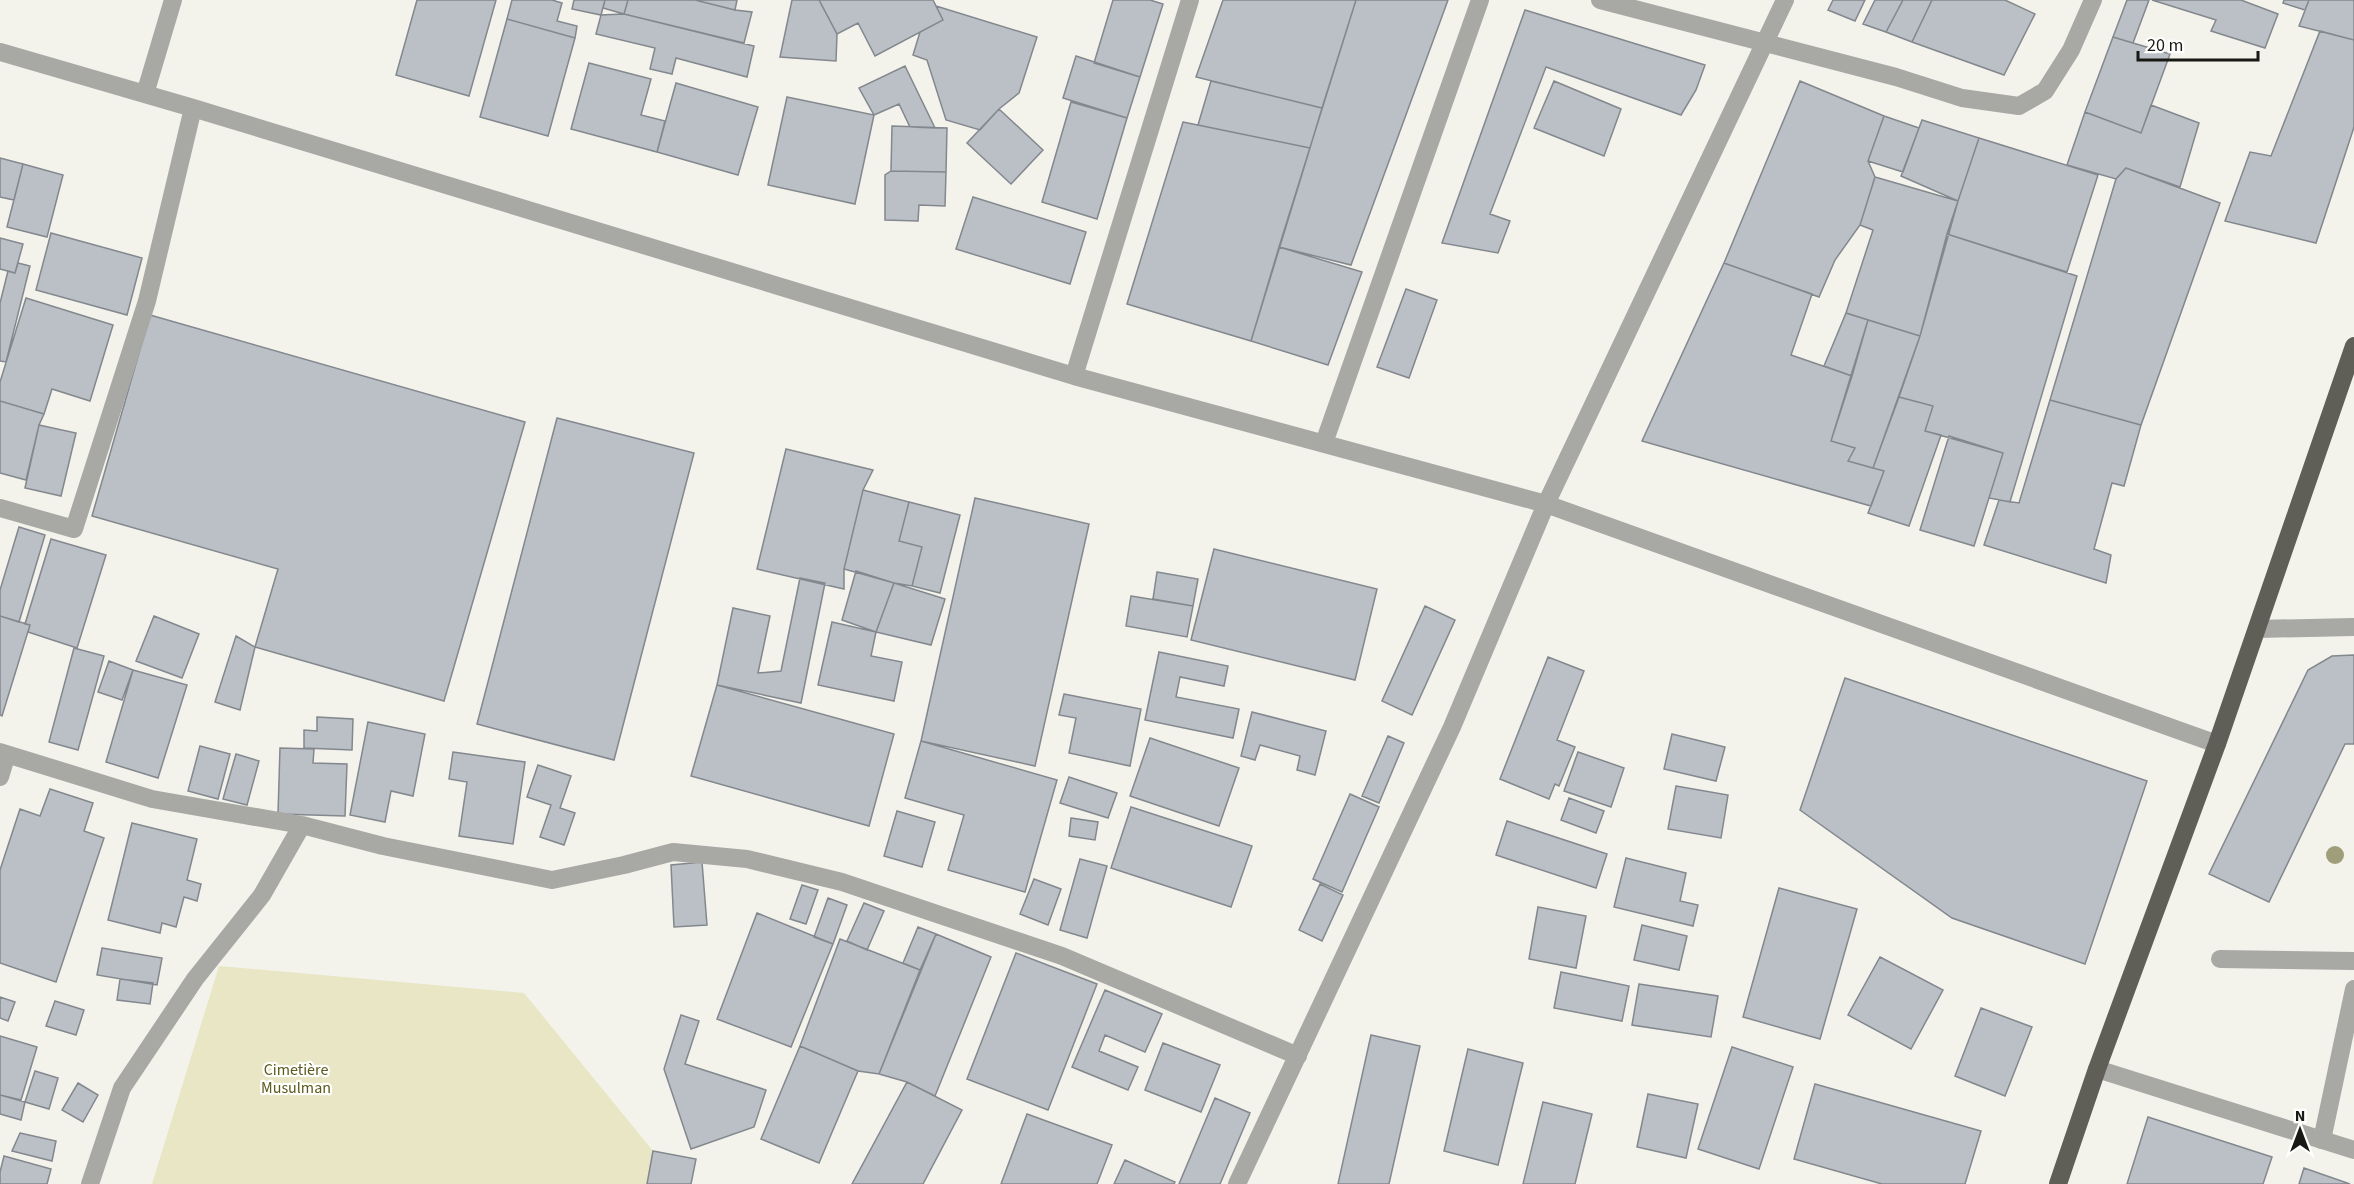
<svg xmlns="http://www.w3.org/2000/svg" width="2354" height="1184" font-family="'Source Sans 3',sans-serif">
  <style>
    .green { fill: #e8e6c4 }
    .building { fill: #bbc0c6; stroke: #83878e; stroke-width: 1.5 }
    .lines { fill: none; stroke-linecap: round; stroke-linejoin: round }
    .service { stroke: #a8a8a4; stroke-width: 18 }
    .minor { stroke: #a8a8a4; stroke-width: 18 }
    .trunk { stroke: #5f5f58; stroke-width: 18 }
    .tree { fill: #a09e7a }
    .labels { text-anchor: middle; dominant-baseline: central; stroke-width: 4.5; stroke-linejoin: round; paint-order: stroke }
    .park-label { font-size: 16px; fill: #5c591e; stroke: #fffffe }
  </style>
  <rect width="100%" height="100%" fill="#f3f3eb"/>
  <path class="green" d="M219 966 524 993 680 1184H152Z"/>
  <path class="building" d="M417 0H496L469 96 396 75Z
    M512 0H552L562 3 557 21 577 26 575 38 507 19Z
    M574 0H605L601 15 572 9Z
    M605 0H628L624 14 603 8Z
    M628 0H695L735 10 752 12 744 43 624 14Z
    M695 0H737L735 10Z
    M792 0H819L837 34 836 61 780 57Z
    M819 0H933L943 20 875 56 858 23 837 34Z
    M1113 0H1150L1163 4 1140 77 1094 63Z
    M1223 0H1356L1322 108 1196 77Z
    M1356 0H1448L1351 265 1279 247Z
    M1833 0H1865L1855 21 1828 10Z
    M1875 0H1903L1886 32 1863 24Z
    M1903 0H1932L1912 42 1886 32Z
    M1932 0H2005L2035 14 2004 75 1912 42Z
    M2127 0H2149L2133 43 2113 37Z
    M2152 0H2241L2278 14 2265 48 2211 31 2216 20Z
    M2284 0H2309L2305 10 2283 3Z
    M2309 0H2354V40L2299 26Z
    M936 6 1037 37 1019 93 999 109 980 130 946 120 927 60 913 55 920 32 943 20Z
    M1525 10 1705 65 1696 90 1681 115 1546 67 1490 214 1510 221 1498 253 1442 243Z
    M624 14 754 46 747 77 676 58 672 74 650 69 655 48 596 34 601 15Z
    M507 19 575 38 548 136 480 117Z
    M2320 31 2354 40V127L2316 243 2225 221 2250 152 2271 156Z
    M2113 37 2170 54 2141 133 2085 112Z
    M1076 56 1140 77 1127 118 1063 98Z
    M589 63 651 79 641 115 665 121 657 152 571 129Z
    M905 66 935 128 910 127 899 104 874 115 859 88Z
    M1211 81 1322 108 1310 148 1198 125Z
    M1554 81 1621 109 1604 156 1534 128Z
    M1800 81 1884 116 1868 161 1875 177 1860 225 1835 260 1819 297 1724 263Z
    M676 83 758 107 738 175 657 152Z
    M787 97 874 115 855 204 768 185Z
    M1071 102 1127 118 1097 219 1042 202Z
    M2151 105 2199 123 2180 187 2126 168 2116 179 2067 165 2085 112 2141 133Z
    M999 109 1043 150 1011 184 967 143Z
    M1884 116 1919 128 1903 172 1868 161Z
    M1922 120 1979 138 1958 201 1901 176Z
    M1183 122 1310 148 1251 341 1127 304Z
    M892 126 947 128 946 172 891 171Z
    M1979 138 2098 175 2067 272 1947 234Z
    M0 158 23 164 14 200 0 197Z
    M23 164 63 175 47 237 7 227Z
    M2126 168 2220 203 2141 425 2050 400 2116 179Z
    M891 171 946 172 945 206 919 205 918 221 885 220V175Z
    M1875 177 1958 201 1920 336 1846 313 1873 230 1860 225Z
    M973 197 1086 232 1070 284 956 249Z
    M51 233 142 258 127 315 36 290Z
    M1947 234 2077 276 2010 502 1989 498 2003 453 1925 431 1933 406 1899 397 1920 336Z
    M0 238 23 244 15 273 0 269Z
    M1279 247 1362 272 1328 365 1251 341Z
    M18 263 30 266 6 362 0 361V303L8 271 15 273Z
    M1724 263 1812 294 1791 355 1852 376 1831 441 1855 448 1848 461 1884 471 1871 506 1642 441Z
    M1406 289 1437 300 1409 378 1377 367Z
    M26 298 113 325 90 401 52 389 44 414 0 401V382Z
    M1846 313 1868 320 1852 376 1824 366Z
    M150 315 525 422 444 701 255 647 278 569 92 516Z
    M1868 320 1920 336 1873 468 1848 461 1855 448 1831 441Z
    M1899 397 1933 406 1925 431 1941 435 1909 526 1868 513 1884 471 1873 468Z
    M2050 400 2141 425 2124 486 2112 483 2094 549 2111 555 2106 583 1984 545 1999 500 2019 503Z
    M0 401 44 414 39 425 26 480 0 473Z
    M557 418 694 453 614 760 477 724Z
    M39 425 76 433 61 496 25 488Z
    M1949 436 2003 453 1974 546 1920 530Z
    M786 449 873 470 863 490 844 569V589L757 569Z
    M863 490 909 502 899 541 922 547 912 586 894 583 844 569Z
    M975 498 1089 524 1035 766 921 741Z
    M909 502 960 515 940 593 912 586 922 547 899 541Z
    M19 527 45 535 19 622 0 616V590Z
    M51 539 106 555 77 648 28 632 30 625 25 624Z
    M1214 549 1377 589 1355 680 1191 640Z
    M856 571 894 583 876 632 842 620Z
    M1157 572 1198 579 1193 606 1153 599Z
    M800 578 825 583 801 703 717 685 733 608 770 616 758 673 781 671Z
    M894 583 945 599 931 645 876 632Z
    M1131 596 1193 606 1187 637 1126 626Z
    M1425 606 1455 620 1412 715 1382 701Z
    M0 616 30 625 2 716 0 715Z
    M154 616 199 634 182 678 136 661Z
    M832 622 876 632 871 656 902 662 894 701 818 685Z
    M236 636 255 647 240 710 215 702Z
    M74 648 104 656 78 750 49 742Z
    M1159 652 1228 666 1224 686 1180 677 1176 697 1239 709 1233 738 1145 720Z
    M2354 655V744H2345L2269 902 2209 874 2308 670 2332 656Z
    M1548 657 1584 671 1557 740 1575 747 1559 786 1555 784 1549 799 1500 779Z
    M109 661 133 670 122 700 98 692Z
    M133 670 187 685 158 778 106 762Z
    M1845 678 2147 781 2085 964 1952 918 1800 810Z
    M717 685 894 734 869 826 691 776Z
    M1064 694 1141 709 1130 766 1069 753 1076 718 1059 715Z
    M1252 712 1326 731 1315 775 1297 770 1300 756 1260 745 1255 760 1241 756Z
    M317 717 353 719 352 750 304 748V730L317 731Z
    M368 722 425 734 413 796 391 791 385 822 350 815Z
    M1672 734 1725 747 1716 781 1664 769Z
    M1388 736 1404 743 1379 803 1362 796Z
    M1150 738 1239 768 1219 826 1130 796Z
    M921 741 1057 780 1025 892 948 870 964 815 905 798Z
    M200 746 230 754 218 799 188 791Z
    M280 748 314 749 313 763 347 764 345 816 278 814Z
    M453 752 525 762 513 844 459 836 467 782 449 779Z
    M1578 752 1624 768 1611 807 1564 791Z
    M236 754 259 761 247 805 223 799Z
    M538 765 571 776 560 808 575 813 564 845 540 837 551 805 527 797Z
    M1069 777 1117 793 1108 818 1060 803Z
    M1676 786 1728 795 1721 838 1668 829Z
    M50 789 93 803 84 831 104 838 56 982 0 963V870L20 809 40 816Z
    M1350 794 1379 807 1342 892 1313 879Z
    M1569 798 1604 811 1596 833 1561 820Z
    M1131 807 1252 846 1231 907 1111 868Z
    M897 811 935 822 922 867 884 856Z
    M1071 818 1098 822 1095 840 1069 836Z
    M1507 821 1607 854 1596 888 1496 855Z
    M132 823 197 839 187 880 201 884 197 901 184 897 176 927 162 923 160 933 108 920Z
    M1626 858 1686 873 1680 901 1698 905 1693 926 1614 907Z
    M1080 859 1107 866 1087 938 1060 930Z
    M702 862 707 925 674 927 671 865Z
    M1034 879 1061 889 1048 925 1020 914Z
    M1320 884 1343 895 1322 941 1299 930Z
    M802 885 818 890 806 924 790 919Z
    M1779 888 1857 909 1820 1039 1743 1017Z
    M828 898 847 905 833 944 814 937Z
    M864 903 884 911 867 950 847 941Z
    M1538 907 1586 916 1576 968 1529 959Z
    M757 913 833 944 791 1047 717 1019Z
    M1642 925 1687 936 1679 970 1634 960Z
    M918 927 936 934 920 970 903 963Z
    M936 934 991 957 935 1096 907 1082 879 1074Z
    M840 939 920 970 879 1074 858 1071 800 1046Z
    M102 948 162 958 157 985 97 975Z
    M1016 953 1097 984 1048 1110 967 1079Z
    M1880 957 1943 990 1911 1049 1848 1015Z
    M1561 972 1629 986 1622 1021 1554 1008Z
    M120 979 153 983 150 1004 117 1000Z
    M1639 984 1718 996 1711 1037 1632 1025Z
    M1105 990 1162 1014 1145 1052 1105 1035 1099 1051 1138 1067 1128 1090 1072 1067Z
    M0 997 15 1002 8 1021 0 1018Z
    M55 1001 84 1010 76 1035 46 1026Z
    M1981 1008 2032 1027 2005 1096 1955 1076Z
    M681 1015 699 1021 685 1064 766 1090 754 1127 691 1149 664 1069Z
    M1371 1035 1420 1046 1389 1184H1338Z
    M0 1036 37 1047 21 1100 0 1095Z
    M1163 1043 1220 1065 1201 1112 1145 1090Z
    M800 1046 858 1071 819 1163 761 1139Z
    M1732 1047 1793 1067 1759 1169 1698 1149Z
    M1468 1049 1523 1063 1498 1165 1444 1151Z
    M35 1071 58 1078 49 1109 25 1102Z
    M907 1082 962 1110 923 1184H852Z
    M78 1083 98 1095 83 1122 62 1110Z
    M1815 1084 1981 1131 1965 1184H1882L1794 1159Z
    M1648 1094 1698 1104 1686 1158 1637 1147Z
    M0 1095 25 1102 21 1120 0 1114Z
    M1215 1098 1250 1113 1220 1184H1179Z
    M1543 1102 1592 1114 1575 1184H1523Z
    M1027 1114 1112 1145 1097 1184H1001Z
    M2148 1117 2272 1157 2263 1184H2127Z
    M20 1133 56 1141 52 1161 12 1151Z
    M653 1151 696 1159 691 1184H647Z
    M4 1156 51 1169 47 1184H0V1172Z
    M1125 1160 1175 1182 1174 1184H1114Z
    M2304 1168 2350 1184H2299Z"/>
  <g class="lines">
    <path class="service" d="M2220 959 2354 961
      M2322 1140 2354 989"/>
    <path class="minor" d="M1600 0 1896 77 1962 98 2019 106 2045 91 2071 50 2093 0
      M0 52 193 108 1074 376 1546 504 2217 744
      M145 94 173 0
      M1074 376 1190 0
      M1324 443 1480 0
      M0 508 74 529 147 301 193 108
      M2257 629 2354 627
      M0 752 152 799 302 825 383 846 552 880 624 865 673 852 747 859 842 882 1062 956 1298 1056
      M0 777 7 754
      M2097 1069 2354 1150
      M90 1184 122 1088 195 979 262 895 302 825
      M1237 1184 1452 727 1546 504 1785 0"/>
    <path class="trunk" d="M2058 1184 2097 1069 2217 744 2354 346"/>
  </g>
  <circle class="tree" cx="2335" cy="855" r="9"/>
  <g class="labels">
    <g class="park-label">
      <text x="296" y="1070">Cimetière<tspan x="296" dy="18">Musulman</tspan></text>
    </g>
  </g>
  <g transform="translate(2300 1130)" stroke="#fffffe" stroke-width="4.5" paint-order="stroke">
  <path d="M0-4.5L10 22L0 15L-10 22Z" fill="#181815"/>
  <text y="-9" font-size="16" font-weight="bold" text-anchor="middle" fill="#181815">N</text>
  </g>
  <path d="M2138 51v9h120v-9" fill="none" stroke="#181815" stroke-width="3"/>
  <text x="2147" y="51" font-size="18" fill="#181815" stroke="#fffffe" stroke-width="4.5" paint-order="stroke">20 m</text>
</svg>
